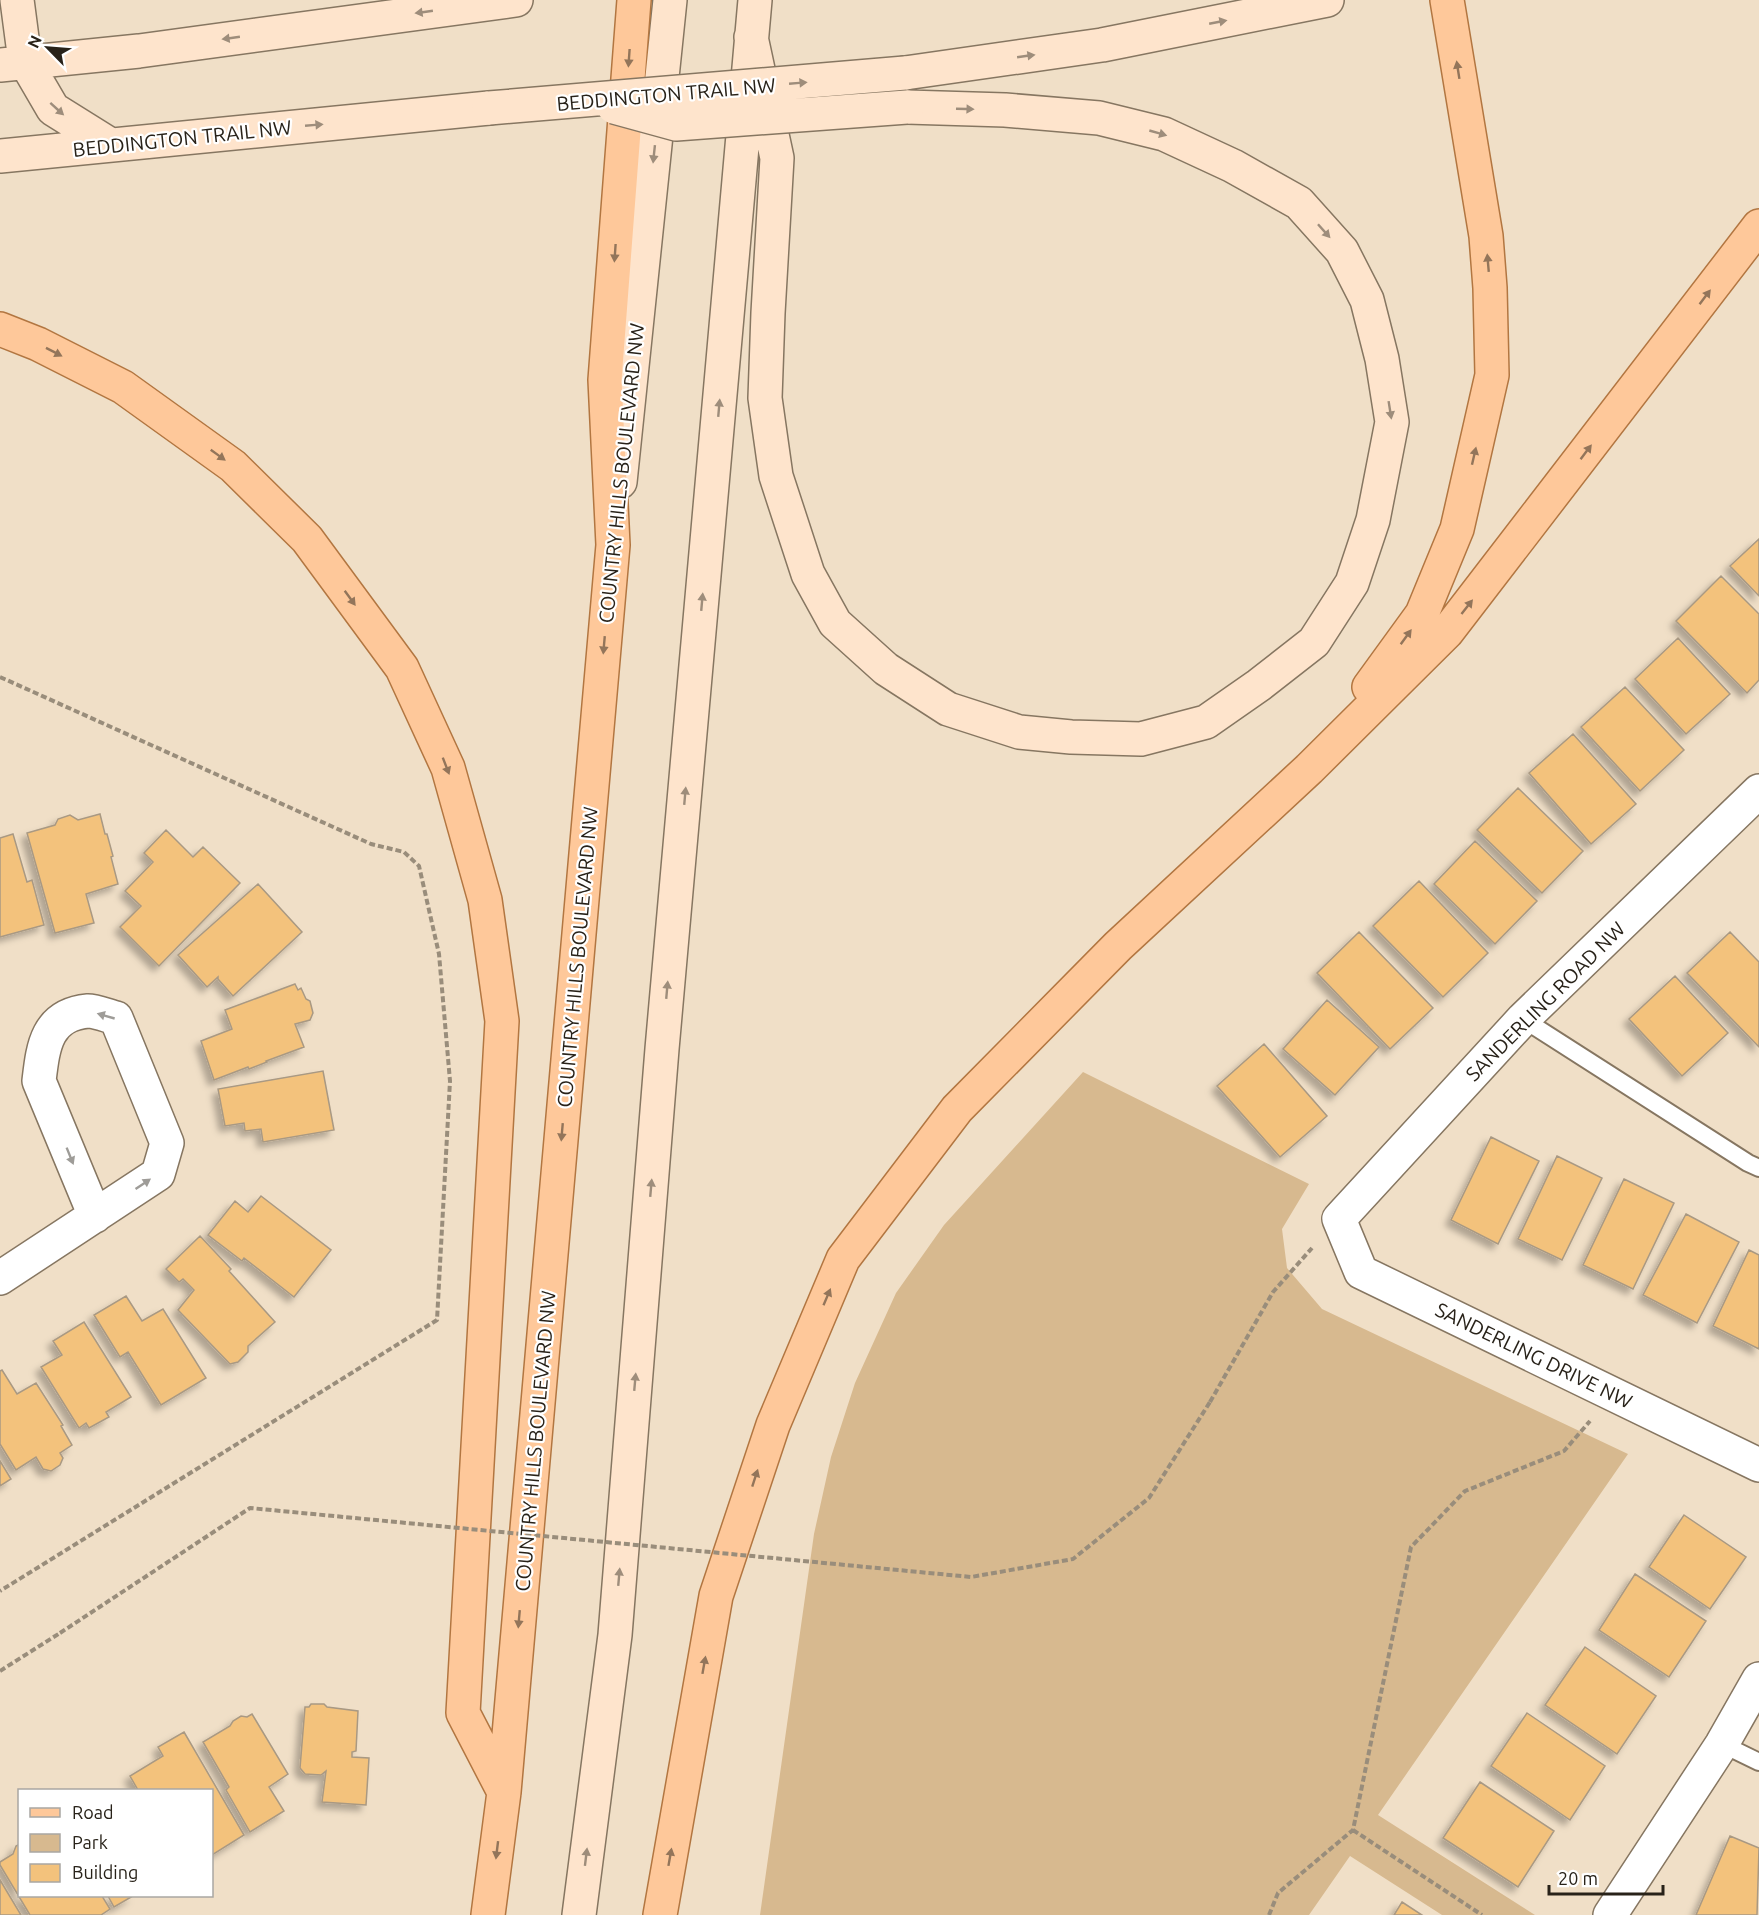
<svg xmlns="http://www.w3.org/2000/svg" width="1759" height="1915" font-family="Ubuntu,sans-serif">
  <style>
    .green { fill: #d7b98f }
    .building { fill: #f3c27c; stroke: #a99983; stroke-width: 1.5; filter: url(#shadow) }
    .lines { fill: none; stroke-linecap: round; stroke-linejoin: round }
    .service-casing { stroke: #867661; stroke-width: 20 }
    .minor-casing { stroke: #867661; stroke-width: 36 }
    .secondary-casing { stroke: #867661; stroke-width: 36 }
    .primary-casing { stroke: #b27641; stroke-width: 36 }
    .path { stroke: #998d7b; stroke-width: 4; stroke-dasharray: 6 3; stroke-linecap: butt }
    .service { stroke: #fff; stroke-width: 16 }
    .minor { stroke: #fff; stroke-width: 33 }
    .secondary { stroke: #fee4cc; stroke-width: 33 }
    .primary { stroke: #fec89a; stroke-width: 33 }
    .secondary-bridge-casing { stroke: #867661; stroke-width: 36; stroke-linecap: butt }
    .path-bridge { stroke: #998d7b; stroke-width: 4; stroke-dasharray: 6 3; stroke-linecap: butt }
    .secondary-bridge { stroke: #fee4cc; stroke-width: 33 }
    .oneway { fill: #9e8d7b }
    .oneway2 { fill: #93755a }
    .oneway3 { fill: #9e9c98 }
    .labels { text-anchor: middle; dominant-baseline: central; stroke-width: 4.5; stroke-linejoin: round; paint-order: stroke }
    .street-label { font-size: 20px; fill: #282219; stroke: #fff }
  </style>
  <defs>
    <filter id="shadow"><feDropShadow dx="-5.5" dy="5.5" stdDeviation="3" flood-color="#0004"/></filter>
  </defs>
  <rect width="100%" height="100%" fill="#f0dfc7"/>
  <path class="green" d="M1083 1072 1309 1184 1282 1229 1287 1268 1322 1309 1628 1454 1378 1815 1535 1915H1442L1350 1856 1309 1915H760L814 1534 831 1457 855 1383 896 1293 944 1225Z"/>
  <path class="building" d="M1759 539V596L1730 566Z
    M1721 576 1759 614V680L1747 693 1676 621Z
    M1678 638 1730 694 1686 734 1635 679Z
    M1625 687 1684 750 1640 791 1581 727Z
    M1573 734 1636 804 1591 844 1529 773Z
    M1518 788 1583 851 1542 893 1477 830Z
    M100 814 105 834H107L113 856 111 857 118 884 86 894 94 923 55 933 27 833 55 825 58 819 70 815 78 820Z
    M166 830 193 857 203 847 240 883 159 966 120 927 141 906 125 891 153 862 144 853Z
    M13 834 27 882 32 880 44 925 0 937V838Z
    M1475 841 1537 901 1495 944 1434 884Z
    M1419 881 1488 953 1443 997 1373 926Z
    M258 884 302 932 233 996 218 979V977L207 987 178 955Z
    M1359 932 1433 1008 1390 1049 1317 973Z
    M1730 932 1759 962V1047L1687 973Z
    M1675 976 1728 1033 1682 1076 1629 1019Z
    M295 984 298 990 301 988 306 999 310 1001 313 1013 310 1020 295 1024 304 1047 266 1061 267 1062 249 1069 248 1067 214 1080 201 1041 232 1029 225 1010Z
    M1327 1000 1379 1047 1335 1095 1283 1049Z
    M1264 1044 1327 1116 1280 1157 1217 1086Z
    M323 1071 334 1130 263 1142 261 1129 245 1131 244 1123 225 1126 218 1089Z
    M1491 1137 1539 1161 1498 1244 1451 1220Z
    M1557 1156 1602 1178 1562 1260 1518 1239Z
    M1624 1179 1674 1203 1633 1289 1583 1265Z
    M261 1196 331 1250 294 1297 244 1258 242 1261 208 1235 235 1201 248 1212Z
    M1686 1214 1739 1242 1697 1323 1643 1295Z
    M200 1236 231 1269 229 1271 275 1322 248 1346V1352L238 1362 230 1364 178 1310 194 1290 183 1279 179 1282 166 1269Z
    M1749 1250 1759 1255V1349L1713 1326Z
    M126 1296 142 1321 163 1309 206 1378 161 1405 128 1352 120 1357 94 1315Z
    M84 1322 131 1397 106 1412 109 1417 89 1428 86 1423 79 1428 41 1367 62 1355 53 1341Z
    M2 1370 17 1394 36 1383 63 1425 61 1426 72 1445 60 1453 63 1458 60 1465 51 1471 43 1469 36 1457 16 1470 0 1444V1371Z
    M0 1461 11 1479 0 1486Z
    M1684 1515 1746 1557 1710 1609 1649 1567Z
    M1635 1574 1706 1621 1669 1677 1599 1630Z
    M1585 1647 1656 1696 1617 1754 1545 1705Z
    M311 1704H324L327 1707 358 1711 356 1751 352 1752V1757L369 1758 366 1805 322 1802 326 1771 321 1775 305 1774 300 1768 305 1707H309Z
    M1527 1713 1605 1766 1570 1820 1491 1766Z
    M252 1714 288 1774 269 1787 284 1811 250 1832 226 1790 229 1787 203 1742 230 1726 233 1721 241 1716 247 1717Z
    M184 1732 244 1835 212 1855V1790H138L130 1776 163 1756 158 1747Z
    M1480 1782 1554 1831 1518 1887 1443 1838Z
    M1730 1836 1759 1848 1757 1915H1696Z
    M20 1844V1896H102L110 1909 101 1915H30L0 1865V1862L13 1854 16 1846Z
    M0 1880 21 1915H0Z
    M108 1896H133L114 1907Z
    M1402 1902 1422 1915H1394Z"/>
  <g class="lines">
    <defs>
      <path id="service" d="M1523 1019 1748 1163 1759 1168
        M1722 1744 1759 1762"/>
      <path id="minor" d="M1759 791 1523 1019 1339 1219 1361 1272 1759 1465
        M0 1278 158 1174 167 1143 116 1018C108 1016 96 1011 88 1011 46 1015 43 1047 39 1081L95 1216
        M1610 1915 1722 1744 1759 1679"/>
      <path id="secondary" d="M17 0 25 61 53 109 109 144
        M751 37 777 158 768 313 765 398 776 476 808 574 835 623 886 669 948 709 1019 732 1071 737 1141 739 1206 722 1259 685 1314 642 1352 583 1373 520 1392 422 1382 359 1367 300 1342 251 1299 203 1233 166 1164 134 1099 118 1005 110 907 107
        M0 65 139 51 516 0
        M905 73 1102 45 1327 0
        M0 156 489 108
        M620 482 670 0
        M579 1915 615 1635 662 1049 755 0"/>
      <path id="primary" d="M0 329 38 344 123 387 233 466 307 539 402 668 448 768 485 900 502 1021 463 1713 504 1792
        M1369 687 1422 614 1457 529 1492 375 1490 288 1486 236 1447 0
        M488 1915 504 1792 613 545 605 380 634 0
        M660 1915 716 1596 773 1425 843 1259 957 1109 1118 946 1309 769 1447 632 1759 226"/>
    </defs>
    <use href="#service" class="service-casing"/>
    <use href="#minor" class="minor-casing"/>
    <use href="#secondary" class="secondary-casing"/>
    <use href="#primary" class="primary-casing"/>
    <path class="path" d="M0 677 371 844 404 852 419 866 439 954 450 1081 437 1320 0 1591
      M1210 1402 1273 1292 1312 1248
      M0 1671 60 1633
      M1353 1830 1482 1915
      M1269 1915 1278 1893 1353 1830 1411 1547 1465 1491 1564 1451 1590 1421"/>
    <use href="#service" class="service"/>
    <use href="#minor" class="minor"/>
    <use href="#secondary" class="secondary"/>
    <use href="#primary" class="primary"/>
    <defs>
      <path id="secondary-bridge" d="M614 107 676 124 907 107
        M489 108 905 73"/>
    </defs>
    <use href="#secondary-bridge" class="secondary-bridge-casing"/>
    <path class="path-bridge" d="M60 1633 250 1508 971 1577 1073 1559 1149 1498 1210 1402"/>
    <use href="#secondary-bridge" class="secondary-bridge"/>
  </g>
  <defs><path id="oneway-solid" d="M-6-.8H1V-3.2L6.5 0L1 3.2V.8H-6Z" transform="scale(1.5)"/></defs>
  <g class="oneway">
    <use href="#oneway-solid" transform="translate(424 12) rotate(172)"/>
    <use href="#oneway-solid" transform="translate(1218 22) rotate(-11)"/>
    <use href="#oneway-solid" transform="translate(231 38) rotate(172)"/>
    <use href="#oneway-solid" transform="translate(1026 56) rotate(-8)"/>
    <use href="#oneway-solid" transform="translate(798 83) rotate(-5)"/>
    <use href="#oneway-solid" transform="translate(57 109) rotate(42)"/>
    <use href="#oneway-solid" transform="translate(965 109) rotate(2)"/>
    <use href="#oneway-solid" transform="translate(314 125) rotate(-5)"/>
    <use href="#oneway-solid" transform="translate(1158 133) rotate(16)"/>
    <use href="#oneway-solid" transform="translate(654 154) rotate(96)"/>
    <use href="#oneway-solid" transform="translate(1324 231) rotate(48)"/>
    <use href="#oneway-solid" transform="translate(719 408) rotate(-85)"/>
    <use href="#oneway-solid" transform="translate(1390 410) rotate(81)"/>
    <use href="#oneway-solid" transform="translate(702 602) rotate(-85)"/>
    <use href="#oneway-solid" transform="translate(685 796) rotate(-85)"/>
    <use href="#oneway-solid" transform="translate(667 990) rotate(-85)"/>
    <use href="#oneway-solid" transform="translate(651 1188) rotate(-85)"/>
    <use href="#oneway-solid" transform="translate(635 1382) rotate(-85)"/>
    <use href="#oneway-solid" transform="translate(619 1577) rotate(-85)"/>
    <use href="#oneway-solid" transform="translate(586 1857) rotate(-83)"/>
  </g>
  <g class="oneway2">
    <use href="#oneway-solid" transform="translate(629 58) rotate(94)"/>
    <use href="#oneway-solid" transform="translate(1458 70) rotate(-99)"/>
    <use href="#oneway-solid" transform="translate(615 253) rotate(94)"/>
    <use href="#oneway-solid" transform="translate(1488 263) rotate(-95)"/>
    <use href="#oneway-solid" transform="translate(1705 297) rotate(-53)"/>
    <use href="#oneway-solid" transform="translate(54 352) rotate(27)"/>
    <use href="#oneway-solid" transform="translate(1586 452) rotate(-53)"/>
    <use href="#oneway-solid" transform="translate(218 455) rotate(36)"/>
    <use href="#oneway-solid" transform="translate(1474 456) rotate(-77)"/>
    <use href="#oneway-solid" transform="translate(350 598) rotate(54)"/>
    <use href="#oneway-solid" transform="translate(1467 607) rotate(-52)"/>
    <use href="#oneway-solid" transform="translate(1406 637) rotate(-54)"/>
    <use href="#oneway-solid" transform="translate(604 645) rotate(95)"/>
    <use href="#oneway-solid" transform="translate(446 766) rotate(69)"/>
    <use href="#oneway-solid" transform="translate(562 1132) rotate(95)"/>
    <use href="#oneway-solid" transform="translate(827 1297) rotate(-67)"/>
    <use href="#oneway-solid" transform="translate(755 1478) rotate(-72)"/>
    <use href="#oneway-solid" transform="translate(519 1619) rotate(95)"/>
    <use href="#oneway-solid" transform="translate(704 1665) rotate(-80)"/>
    <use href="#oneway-solid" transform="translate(497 1850) rotate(97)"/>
    <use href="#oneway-solid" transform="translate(670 1857) rotate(-80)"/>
  </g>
  <g class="oneway3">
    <use href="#oneway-solid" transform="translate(106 1016) rotate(-164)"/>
    <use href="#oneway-solid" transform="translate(70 1156) rotate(68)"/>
    <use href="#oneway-solid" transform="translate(143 1184) rotate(-34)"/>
  </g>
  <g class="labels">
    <g class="street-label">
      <text transform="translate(666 94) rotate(-5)">BEDDINGTON TRAIL NW</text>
      <text transform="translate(182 138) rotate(-6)">BEDDINGTON TRAIL NW</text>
      <text transform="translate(621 473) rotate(-84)">COUNTRY HILLS BOULEVARD NW</text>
      <text transform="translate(577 957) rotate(-85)">COUNTRY HILLS BOULEVARD NW</text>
      <text transform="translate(1545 1001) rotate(-45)">SANDERLING ROAD NW</text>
      <text transform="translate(1534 1355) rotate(26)">SANDERLING DRIVE NW</text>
      <text transform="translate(535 1441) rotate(-85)">COUNTRY HILLS BOULEVARD NW</text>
    </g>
  </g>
  <rect x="18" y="1789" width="195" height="108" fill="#ffffff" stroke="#a9a7a3" stroke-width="1.5"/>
  <rect x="30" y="1808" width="30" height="9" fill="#fec89a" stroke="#a9a7a3" stroke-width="1.5"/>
  <text x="72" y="1819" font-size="18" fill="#282219">Road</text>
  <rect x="30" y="1834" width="30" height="18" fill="#d7b98f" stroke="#a9a7a3" stroke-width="1.5"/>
  <text x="72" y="1849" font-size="18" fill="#282219">Park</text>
  <rect x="30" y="1864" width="30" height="18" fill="#f3c27c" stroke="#a9a7a3" stroke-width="1.5"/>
  <text x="72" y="1879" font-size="18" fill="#282219">Building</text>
  <g transform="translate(48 48) rotate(295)" stroke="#ffffff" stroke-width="4.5" paint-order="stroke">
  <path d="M0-4.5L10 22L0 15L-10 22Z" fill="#282219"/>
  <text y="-9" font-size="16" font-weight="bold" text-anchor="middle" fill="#282219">N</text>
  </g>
  <path d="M1549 1885v9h114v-9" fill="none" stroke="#282219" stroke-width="3"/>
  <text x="1558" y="1885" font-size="18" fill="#282219" stroke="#ffffff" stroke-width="4.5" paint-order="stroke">20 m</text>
</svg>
